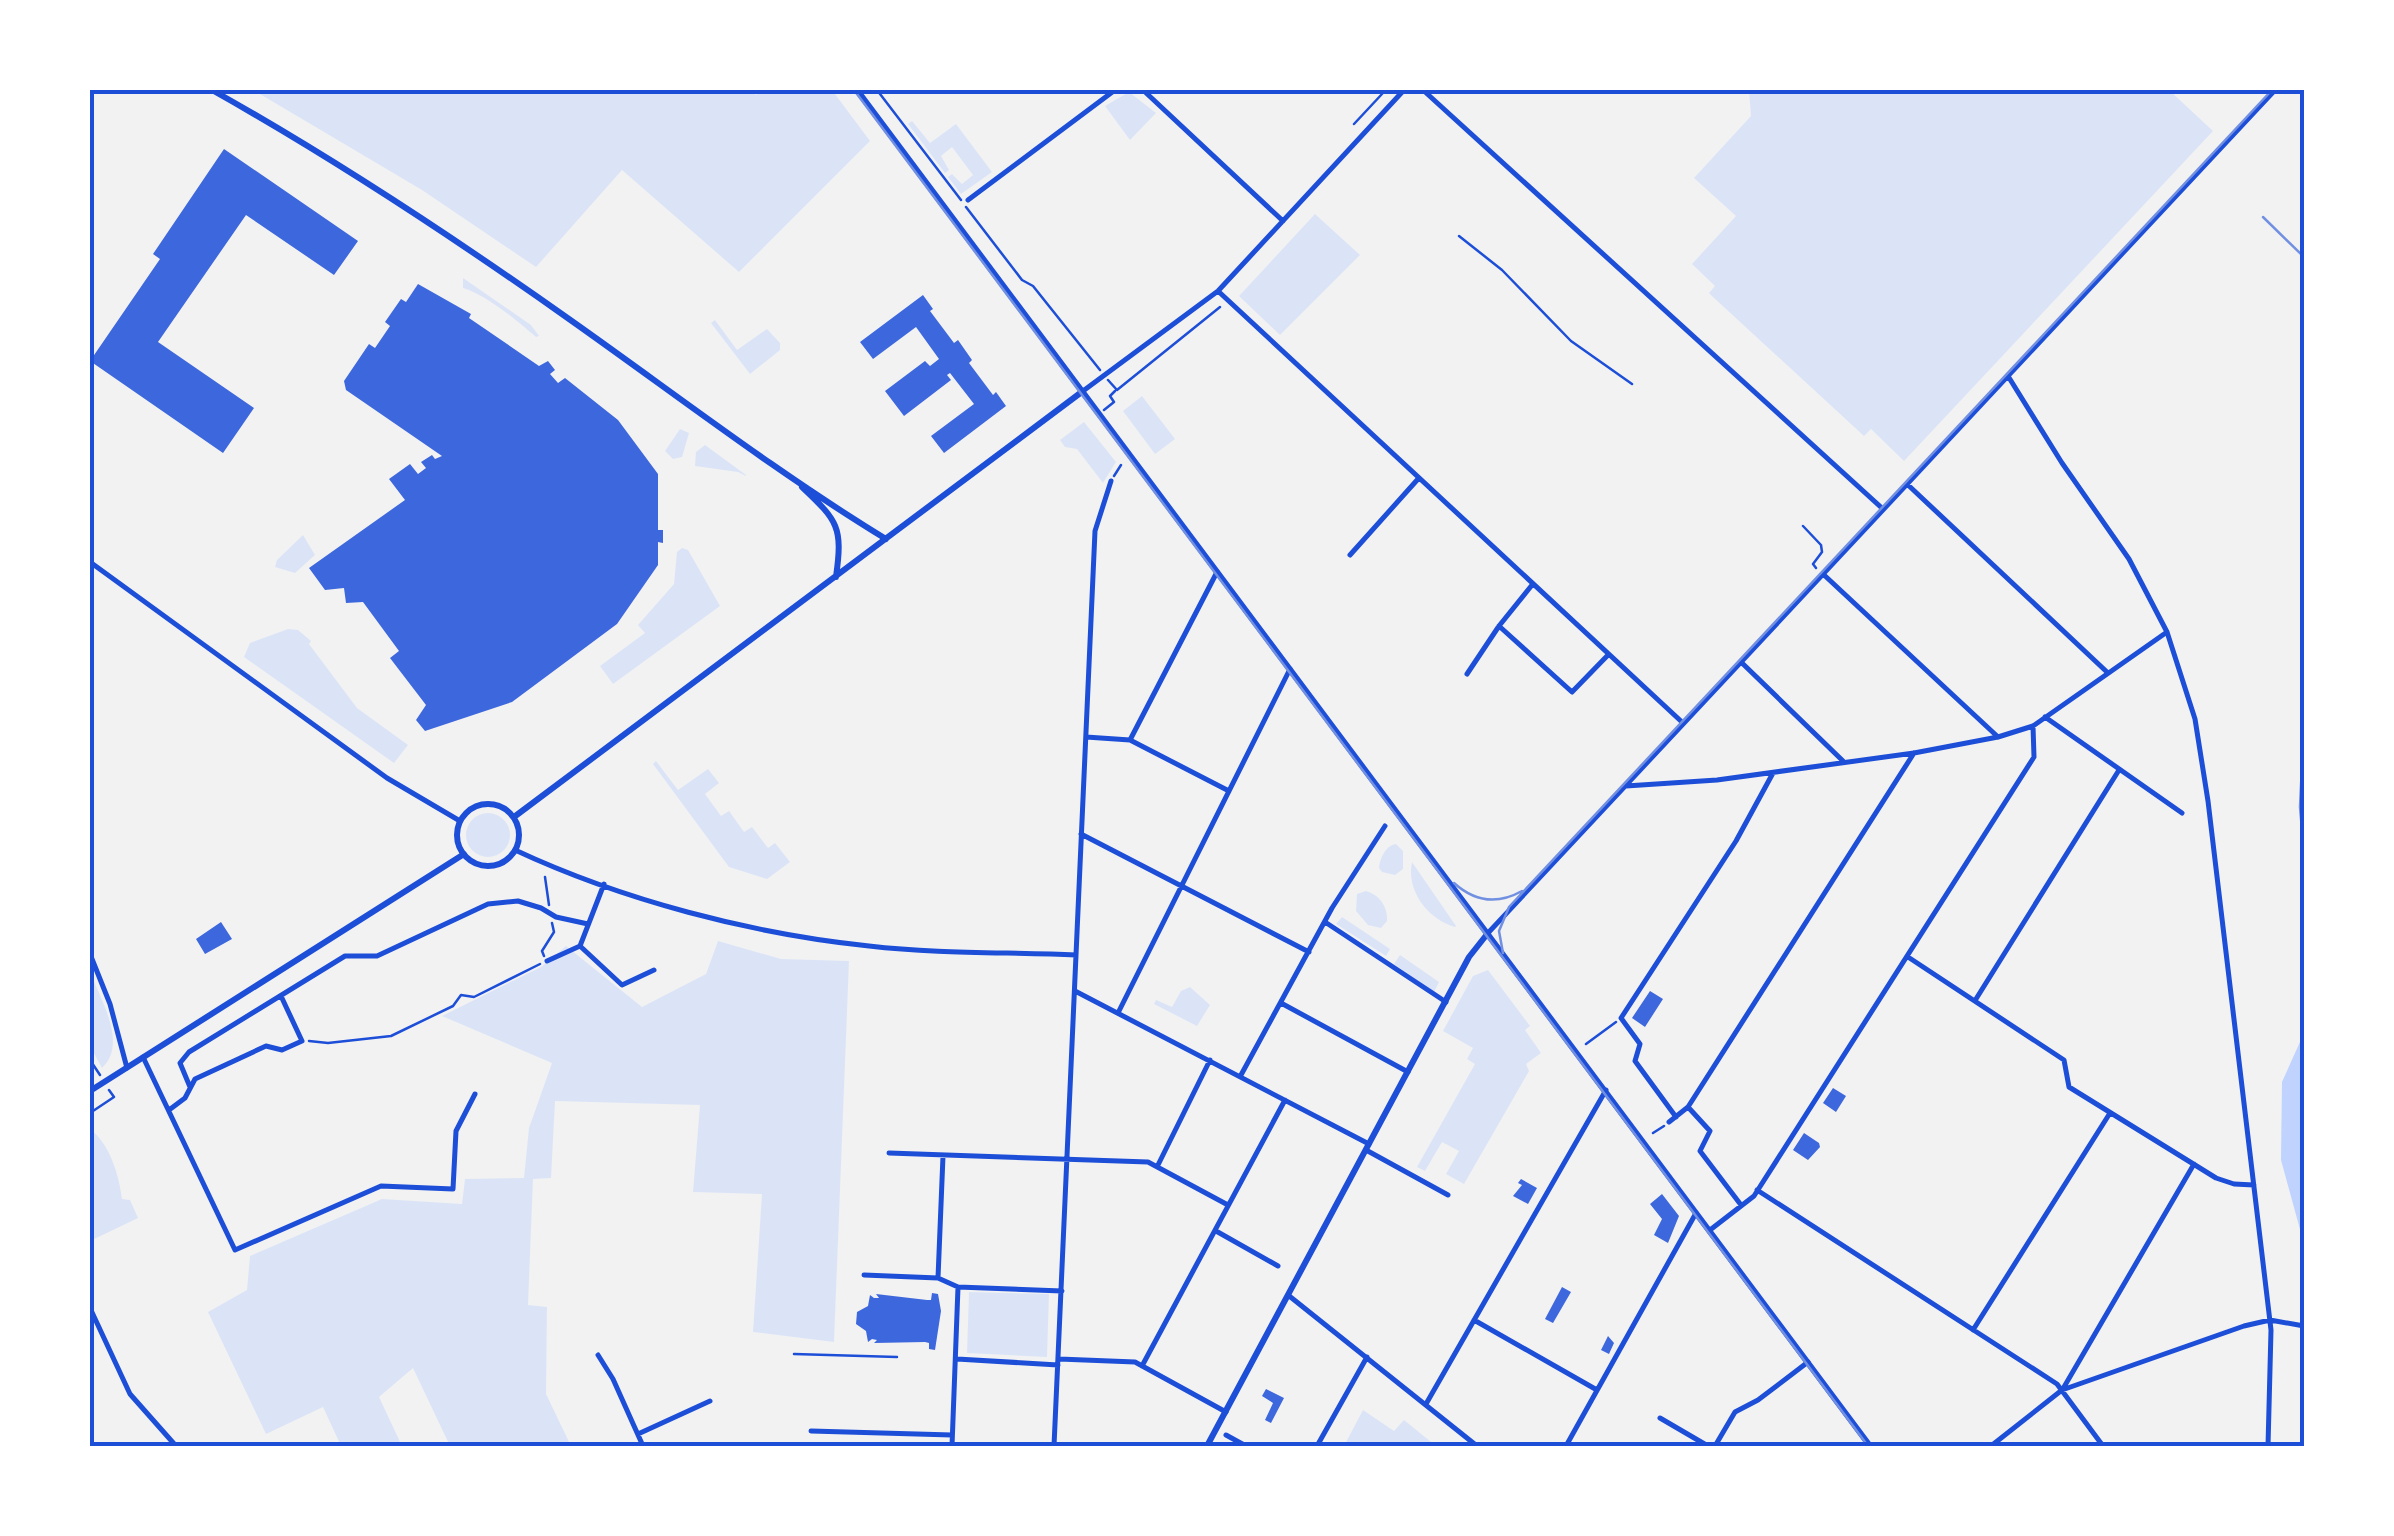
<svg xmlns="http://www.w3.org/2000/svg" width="2394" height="1536" font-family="'Sofia Sans Condensed',sans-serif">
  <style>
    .green { fill: #dbe4f7 }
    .water { fill: #bfd3fe }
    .building { fill: #3d67dc }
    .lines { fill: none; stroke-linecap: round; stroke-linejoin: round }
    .path { stroke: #1d4ed8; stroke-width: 2.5 }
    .minor { stroke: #1d4ed8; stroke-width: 5 }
    .tertiary { stroke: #1d4ed8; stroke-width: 6 }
    .secondary { stroke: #1d4ed8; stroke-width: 6 }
    .tram { stroke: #7290e2; stroke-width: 2.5 }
    .rail { stroke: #7290e2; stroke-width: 2.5 }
    .neatline { fill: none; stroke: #1d4ed8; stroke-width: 4 }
  </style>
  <rect width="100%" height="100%" fill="#f2f2f2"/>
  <path class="green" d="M253 90H752L756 95 763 90H832L870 141 739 272 622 170 536 267 422 190Z
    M1749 90H2169L2213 131 1904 461 1871 429 1864 436 1713 297 1709 293 1715 286 1692 264 1736 216 1694 178 1751 116Z
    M1129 92 1156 113 1130 140 1105 106Z
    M912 121 930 143 956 124 992 172 961 194 948 177 952 174 962 184 973 175 952 147 941 156 949 170 945 173 908 124Z
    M1315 214 1360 255 1280 335 1239 296Z
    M463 278 531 325 539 336 536 337C519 322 485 294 463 288Z
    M715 320 737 350 767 329 780 343V350L750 374 711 323Z
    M1142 396 1175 439 1155 454 1123 411Z
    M1084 422 1116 462 1103 483 1077 449 1065 447 1060 440Z
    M680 429 689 433 682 457 673 459 665 451Z
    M705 445 746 475V476L738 472 695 466 696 452Z
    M303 535 315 555 295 573 275 567 277 560Z
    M682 548 688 550 720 606 613 684 600 666 645 633 638 625 674 584 677 552Z
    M288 629 298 630 311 641 309 644 357 708 408 745 394 763 244 657 250 643Z
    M656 761 678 790 708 769 719 783 705 794 721 816 729 811 744 832 752 827 768 848 775 843 790 862 767 879 729 867 653 764Z
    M466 835a22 22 0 1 1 44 0a22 22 0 1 1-44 0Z
    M1396 844 1403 851V869L1395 875 1382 872 1379 868C1380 858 1386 845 1396 844Z
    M1412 862 1456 926 1455 927C1427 919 1406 890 1412 862Z
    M1366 891C1380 895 1388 907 1387 921L1381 928 1368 925 1356 911 1357 894Z
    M1342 917 1390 949 1386 956 1336 924Z
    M718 941 781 959 849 961 834 1342 753 1332 762 1194 693 1192 700 1105 555 1101 551 1178 533 1179 528 1305 547 1307 546 1394 571 1446H450L413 1368 379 1397 402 1446H341L323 1407 266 1434 208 1312 247 1290 250 1256 382 1199 462 1204 465 1179 524 1178 529 1128 552 1063 442 1016 541 967 566 946 642 1007 706 974Z
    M1400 955 1439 982 1434 992 1394 964Z
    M1488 970 1530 1026 1525 1030 1541 1053 1526 1064 1529 1071 1464 1184 1446 1174 1459 1151 1442 1142 1425 1171 1417 1167 1475 1064 1467 1059 1473 1048 1443 1031 1473 976Z
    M90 972C101 1000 128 1044 102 1068L90 1046Z
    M1190 987 1210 1005 1197 1026 1154 1004 1156 1000 1172 1007 1181 991Z
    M90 1129C110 1144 119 1175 122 1199L130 1200 138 1218 90 1241Z
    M969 1292 1049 1294 1047 1357 967 1353Z
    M1363 1410 1394 1431 1404 1420 1436 1446H1344Z"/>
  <path class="water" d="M2304 1033V1244L2281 1160 2282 1082Z"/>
  <path class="building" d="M224 149 358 241 334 275 246 215 158 342 254 408 223 453 90 361 160 259 153 254Z
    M418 284 471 314 469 318 539 366 548 361 555 370 550 374 558 383 565 378 618 420 658 474V530H663V543L658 542V565L617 624 512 702 425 731 416 720 426 705 390 658 399 651 363 602 346 603 344 588 325 590 309 568 405 500 389 479 410 464 418 474 426 468 421 462 432 455 435 459 442 456 346 390 344 381 369 344 375 348 390 326 385 322 401 299 406 302Z
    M923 295 933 309 930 311 954 343 958 340 972 360 969 363 993 395 996 392 1006 406 944 453 931 436 974 404 950 373 947 375 951 380 904 416 885 391 925 361 930 366 939 359 916 327 873 359 860 342Z
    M221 922 232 939 205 954 196 939Z
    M1650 991 1663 999 1645 1027 1632 1018Z
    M1833 1088 1846 1096 1836 1112 1823 1103Z
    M1804 1133 1819 1143 1820 1147 1808 1160 1793 1150Z
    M1521 1179 1537 1188 1528 1204 1513 1196 1522 1185 1518 1183Z
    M1662 1194 1679 1216 1668 1243 1654 1235 1662 1219 1650 1204Z
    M1562 1287 1571 1292 1553 1323 1545 1319Z
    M932 1293 938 1294 941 1311 935 1350 929 1349V1343L925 1342 874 1343 877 1340 872 1339 868 1342 866 1331 856 1324 857 1312 868 1306 870 1295 874 1298H879L876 1294 927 1300H931Z
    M1608 1336 1614 1343 1609 1354 1601 1350Z
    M1266 1389 1284 1398 1271 1423 1265 1420 1273 1403 1262 1396Z"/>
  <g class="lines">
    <path class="path" d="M877 90 961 200
      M1354 124 1382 94
      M966 207 1022 280 1033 286 1100 370
      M1459 236 1502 270 1571 341 1632 384
      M1108 380 1117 390 1220 307
      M1104 410 1114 402 1110 396 1115 391
      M1114 476 1121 465
      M1803 526 1821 545 1822 552 1813 564 1816 568
      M545 877 549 905
      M544 956 542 951 554 932 552 923
      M309 1041 328 1043 391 1036 453 1006 461 995 474 997 540 964
      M1586 1044 1616 1022
      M90 1060 100 1075
      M90 1113 114 1097 109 1090
      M1653 1133 1664 1126
      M794 1354 897 1357"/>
    <path class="minor" d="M1143 90 1283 221
      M1423 90 1883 509
      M968 200 1115 90
      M1218 291 1683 723
      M2008 376 2062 463 2129 559 2167 632 2195 719 2208 801 2271 1330 2268 1446
      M1083 391 1218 291 1404 90
      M1907 484 2108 673
      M1350 555 1418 479
      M90 562 387 778 460 821
      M1823 574 1998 737
      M1499 626 1572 692 1608 655
      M1741 662 1843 761
      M1467 674 1499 626 1532 585
      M2045 717 2182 813
      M1086 737 1130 740 1229 791
      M1130 740 1217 572
      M1626 786 1717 780 1914 753 1998 737 2033 726 2167 632
      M1081 834 1309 952
      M515 850C622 900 752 934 869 946 938 954 1007 952 1076 955
      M604 884 580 946 622 985 654 970
      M1325 922 1446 1002
      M1488 933 2275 90
      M90 954 110 1004 127 1068
      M1908 957 2064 1060 2069 1087 2216 1178 2234 1184 2254 1185
      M547 961 580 946
      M1075 991 1369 1144
      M1976 999 2119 770
      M1281 1003 1408 1072
      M1118 1013 1290 669
      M143 1057 235 1250 381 1186 453 1189 456 1131 475 1094
      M1241 1075 1332 908 1385 826
      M190 1087 180 1063 189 1052 345 956H377L488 904 518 901 541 908 556 917 588 924
      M1688 1107 1710 1131 1700 1151 1741 1205
      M169 1110 185 1098 195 1079 266 1046 282 1050 302 1041 281 996
      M1676 1117 1635 1061 1640 1044 1621 1018 1736 841 1773 773
      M1669 1122 1688 1107 1914 753
      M1366 1150 1448 1195
      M889 1153 1148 1162 1228 1205
      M1158 1165 1210 1060
      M1757 1190 2057 1384 2103 1446
      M1710 1230 1754 1196 2034 757 2033 726
      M1216 1231 1278 1266
      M864 1275 938 1278 958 1287 1062 1291
      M938 1278 943 1156
      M1288 1295 1477 1446
      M90 1308 130 1394 176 1446
      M1474 1320 1597 1390
      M1973 1330 2110 1113
      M598 1355 613 1379 643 1446
      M957 1359 1058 1365
      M1059 1359 1135 1362 1226 1412
      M1142 1366 1285 1100
      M2064 1387 2194 1164
      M1426 1404 1606 1090
      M1660 1418 1708 1446
      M811 1431 952 1435
      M638 1434 710 1401
      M1226 1435 1246 1446
      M952 1446 958 1287
      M1054 1446 1095 531 1111 481
      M1317 1446 1367 1357
      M1566 1446 1696 1213
      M1715 1446 1735 1412 1758 1400 1808 1362
      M1991 1446 2062 1390 2244 1326 2270 1320 2304 1326"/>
    <path class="tertiary" d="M212 90C335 159 453 237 569 319 674 393 776 472 886 539
      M802 487C838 521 843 527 836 577
      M457 835a31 31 0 1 1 62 0a31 31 0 1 1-62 0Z
      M514 817 1083 391
      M90 1091 464 854
      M1207 1446 1469 957 1488 933"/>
    <path class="secondary" d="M857 90 1870 1446"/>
    <path class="tram" d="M854 90 1868 1446
      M1454 883C1475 902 1497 905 1522 891
      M1503 953 1499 931 1509 907 2272 90"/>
    <path class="rail" d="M2263 217 2304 257
      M2304 722 2300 807 2304 854"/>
  </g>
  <rect width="2394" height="1536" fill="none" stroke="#ffffff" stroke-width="185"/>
  <rect x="92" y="92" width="2210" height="1352" class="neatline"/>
</svg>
